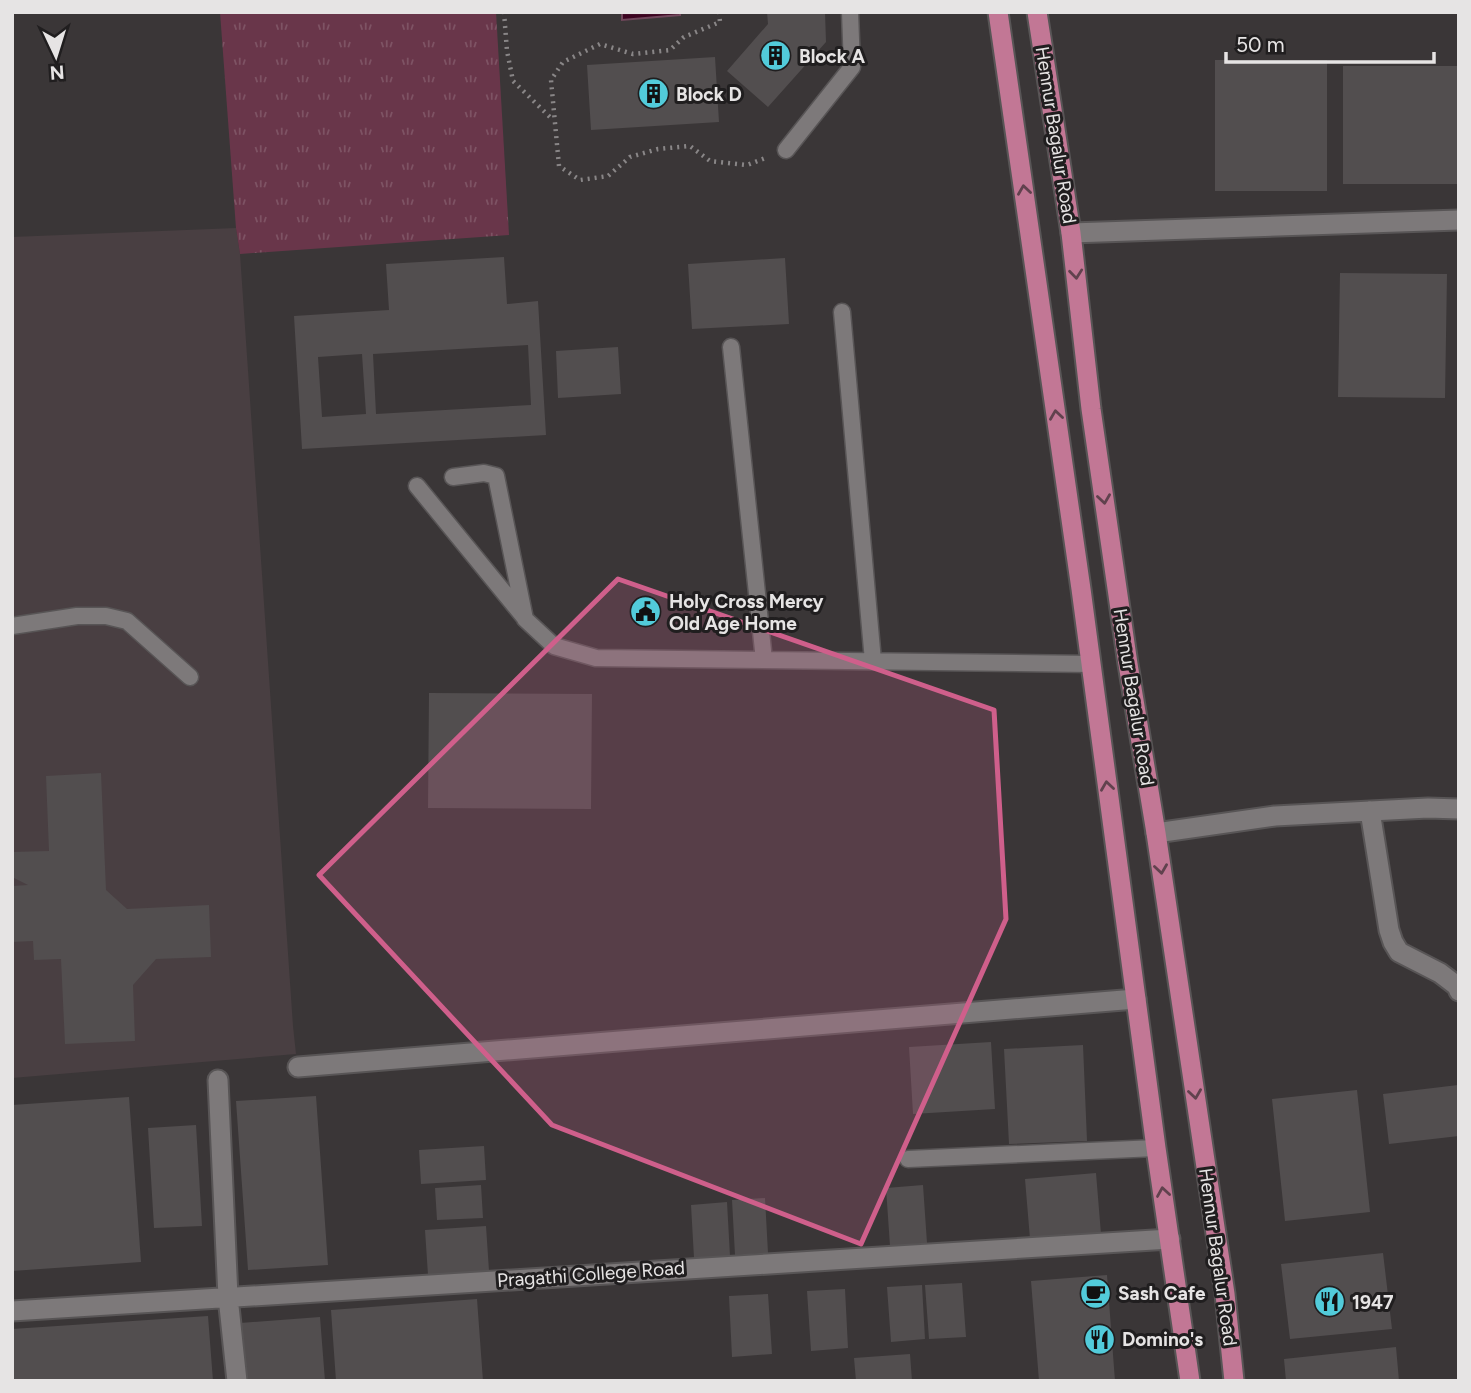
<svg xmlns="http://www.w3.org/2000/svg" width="1471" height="1393" font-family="Figtree,sans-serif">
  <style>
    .built { fill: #493f42 }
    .grass { fill: url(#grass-tufts) }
    .water { fill: url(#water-rules); stroke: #70475b; stroke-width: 2 }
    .building { fill: #524e4f; fill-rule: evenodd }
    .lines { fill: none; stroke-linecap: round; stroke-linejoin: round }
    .service-casing { stroke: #585556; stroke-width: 19 }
    .minor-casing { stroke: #585556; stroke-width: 23 }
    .primary-casing { stroke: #585556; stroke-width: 23 }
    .path { stroke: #898687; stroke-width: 4.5; stroke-dasharray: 2 5; stroke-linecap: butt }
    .service { stroke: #7d797a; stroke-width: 16 }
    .minor { stroke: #7d797a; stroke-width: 19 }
    .primary { stroke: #c27795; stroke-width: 19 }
    .oneway { stroke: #61424e }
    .marked { fill: #cf5f8b; fill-opacity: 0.2; stroke: #cf5f8b; stroke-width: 5; stroke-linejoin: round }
    .labels { text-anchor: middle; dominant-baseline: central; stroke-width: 6; stroke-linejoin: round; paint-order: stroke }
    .poi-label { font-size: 19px; font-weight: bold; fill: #e6e4e4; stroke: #201e1f; text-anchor: start }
    .street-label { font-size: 19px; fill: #e6e4e4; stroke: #201e1f }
  </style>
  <defs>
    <pattern id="grass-tufts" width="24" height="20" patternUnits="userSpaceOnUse" patternTransform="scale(1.75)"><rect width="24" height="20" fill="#69364a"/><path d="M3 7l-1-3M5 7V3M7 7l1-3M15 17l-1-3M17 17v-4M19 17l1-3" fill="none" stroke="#7e5364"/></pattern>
    <pattern id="water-rules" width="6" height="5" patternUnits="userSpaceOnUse" patternTransform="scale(1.75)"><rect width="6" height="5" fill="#3d0420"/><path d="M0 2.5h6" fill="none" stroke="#592840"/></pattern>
  </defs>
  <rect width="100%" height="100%" fill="#3a3637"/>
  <path class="built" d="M236 228 240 254 293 1026 296 1054 12 1078V237Z"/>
  <path class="grass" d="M220 12H496L509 235 240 254 236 228Z"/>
  <path class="water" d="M622 12H680V15L622 20Z"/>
  <path class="building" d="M767 12H825L826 42 768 107 727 71 768 24Z
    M715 57 719 122 591 130 587 65Z
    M1215 60H1327V191H1215Z
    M1343 66H1459V184H1343Z
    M504 257 507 304 538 301 546 435 302 449 294 316 389 310 386 264ZM528 345 531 405 376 414 373 354ZM362 354 366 414 322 417 318 357Z
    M785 258 789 324 692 329 688 264Z
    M1340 273 1447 274 1445 398 1338 397Z
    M618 347 621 394 558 398 556 351Z
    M429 693 592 694 591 809 428 808Z
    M101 773 106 890 127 909 209 905 211 957 156 959 133 985 135 1041 65 1044 61 959 34 960 33 941 12 942V886L28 885 12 877V852L49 851 46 776Z
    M991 1042 995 1109 913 1114 909 1047Z
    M1083 1045 1087 1141 1009 1144 1004 1049Z
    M1458 1085 1459 1136 1389 1144 1383 1094Z
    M1357 1090 1370 1212 1285 1221 1272 1099Z
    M316 1096 328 1265 248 1270 236 1101Z
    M129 1097 141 1262 12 1271V1105Z
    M196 1125 202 1226 154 1228 148 1128Z
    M484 1146 486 1180 421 1184 419 1150Z
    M1096 1173 1101 1234 1030 1239 1025 1179Z
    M481 1185 483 1218 437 1220 435 1188Z
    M923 1185 927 1243 890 1246 886 1188Z
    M765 1198 768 1253 735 1255 732 1200Z
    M727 1202 730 1256 694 1258 691 1205Z
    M486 1226 489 1271 428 1275 425 1230Z
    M1383 1253 1392 1329 1290 1339 1281 1264Z
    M1107 1275 1115 1381H1039L1031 1281Z
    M962 1283 966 1337 929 1339 925 1285Z
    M922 1285 925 1339 891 1342 887 1287Z
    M845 1289 848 1348 811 1351 807 1291Z
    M768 1294 772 1354 732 1357 729 1296Z
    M477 1299 483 1381H336L331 1310Z
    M208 1316 213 1381H12V1329Z
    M320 1317 325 1381H245L240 1323Z
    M1396 1347 1399 1381H1286L1284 1359Z
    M910 1354 912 1381H856L854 1358Z"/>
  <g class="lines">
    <defs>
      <path id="service" d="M786 150 852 67 850 12
        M842 312 873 661
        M731 347 764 660
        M453 477 484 473 496 476 525 619 554 646 596 658 1091 664
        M417 486 524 617
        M12 626 77 616H106L127 621 190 677
        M908 1159 1156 1148"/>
      <path id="minor" d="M1071 233 1459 220
        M1370 811 1389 930 1393 942 1399 952 1440 973 1457 986 1459 991
        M1156 833 1275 816 1428 808 1459 809
        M298 1067 1136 999
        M218 1080 228 1297 237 1381
        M12 1311 1170 1239"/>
      <path id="primary" d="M998 12 1081 589 1156 1148 1190 1381
        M1037 12 1071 233 1091 409 1128 664 1156 833 1225 1294 1234 1381"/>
    </defs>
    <use href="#service" class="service-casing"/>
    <use href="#minor" class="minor-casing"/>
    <use href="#primary" class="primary-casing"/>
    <path class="path" d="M504 12 507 51 513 81 553 120
      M719 12 720 22 684 37 670 50 633 54 600 44 563 62 551 80 559 166 580 180 608 176 630 157 658 149 690 146 710 161 747 165 768 157"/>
    <use href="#service" class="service"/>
    <use href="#minor" class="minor"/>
    <use href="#primary" class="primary"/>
  </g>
  <defs><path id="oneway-chevron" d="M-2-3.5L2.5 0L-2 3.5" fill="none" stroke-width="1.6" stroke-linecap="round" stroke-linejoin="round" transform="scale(1.75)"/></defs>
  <g class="oneway">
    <use href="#oneway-chevron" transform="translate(1024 190) rotate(-98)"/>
    <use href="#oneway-chevron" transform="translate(1076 274) rotate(84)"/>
    <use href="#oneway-chevron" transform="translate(1056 415) rotate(-98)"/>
    <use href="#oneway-chevron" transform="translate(1104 499) rotate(82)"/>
    <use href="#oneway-chevron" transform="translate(1107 786) rotate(-98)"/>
    <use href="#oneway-chevron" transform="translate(1161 869) rotate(82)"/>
    <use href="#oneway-chevron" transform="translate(1195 1094) rotate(82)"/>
    <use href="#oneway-chevron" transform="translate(1163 1192) rotate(-99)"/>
  </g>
  <path class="marked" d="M618 579 994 710 1006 919 861 1244 552 1125 319 875Z"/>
  <defs>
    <symbol id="building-disc" viewBox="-11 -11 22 22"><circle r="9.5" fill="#52cbda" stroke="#201e1f"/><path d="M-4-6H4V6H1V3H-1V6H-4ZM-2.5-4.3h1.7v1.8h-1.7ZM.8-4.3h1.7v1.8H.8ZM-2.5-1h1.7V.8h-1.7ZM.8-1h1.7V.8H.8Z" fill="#111"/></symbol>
    <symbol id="civic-disc" viewBox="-11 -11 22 22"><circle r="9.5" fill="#52cbda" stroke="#201e1f"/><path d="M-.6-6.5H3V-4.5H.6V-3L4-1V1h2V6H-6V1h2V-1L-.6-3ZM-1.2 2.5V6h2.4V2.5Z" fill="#111"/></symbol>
    <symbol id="cafe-disc" viewBox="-11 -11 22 22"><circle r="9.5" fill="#52cbda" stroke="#201e1f"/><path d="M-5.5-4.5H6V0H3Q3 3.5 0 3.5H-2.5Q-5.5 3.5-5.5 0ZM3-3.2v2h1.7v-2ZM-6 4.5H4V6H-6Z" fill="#111"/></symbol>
    <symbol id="restaurant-disc" viewBox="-11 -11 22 22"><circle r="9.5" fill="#52cbda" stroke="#201e1f"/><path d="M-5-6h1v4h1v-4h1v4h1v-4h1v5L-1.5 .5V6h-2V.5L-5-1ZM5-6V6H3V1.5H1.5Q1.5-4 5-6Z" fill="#111"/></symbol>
  </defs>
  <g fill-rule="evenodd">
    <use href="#building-disc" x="758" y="38" width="35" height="35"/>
    <use href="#building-disc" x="636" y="76" width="35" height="35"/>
    <use href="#civic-disc" x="628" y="594" width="35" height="35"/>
    <use href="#cafe-disc" x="1078" y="1276" width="35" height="35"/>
    <use href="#restaurant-disc" x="1312" y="1284" width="35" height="35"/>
    <use href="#restaurant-disc" x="1082" y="1322" width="35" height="35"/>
  </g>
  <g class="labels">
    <g class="poi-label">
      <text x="799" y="56">Block A</text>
      <text x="676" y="94">Block D</text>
      <text x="669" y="601">Holy Cross Mercy<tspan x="669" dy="22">Old Age Home</tspan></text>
      <text x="1118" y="1293">Sash Cafe</text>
      <text x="1352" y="1302">1947</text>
      <text x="1122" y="1339">Domino's</text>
    </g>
    <g class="street-label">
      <text transform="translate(1056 135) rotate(81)">Hennur Bagalur Road</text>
      <text transform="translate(1134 697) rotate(81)">Hennur Bagalur Road</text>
      <text transform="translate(1218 1257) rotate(82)">Hennur Bagalur Road</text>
      <text transform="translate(591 1274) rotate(-4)">Pragathi College Road</text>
    </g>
  </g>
  <rect width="1471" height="1393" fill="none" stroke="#e6e4e4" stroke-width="28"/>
  <g transform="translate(56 56) rotate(176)" stroke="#201e1f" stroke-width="5" paint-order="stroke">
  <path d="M0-5L12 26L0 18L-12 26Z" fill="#e6e4e4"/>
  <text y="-10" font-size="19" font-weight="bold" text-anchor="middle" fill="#e6e4e4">N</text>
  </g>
  <path d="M1226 52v10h208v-10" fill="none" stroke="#e6e4e4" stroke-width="3.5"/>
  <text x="1236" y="52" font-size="21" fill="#e6e4e4" stroke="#201e1f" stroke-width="5" paint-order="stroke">50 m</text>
</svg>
